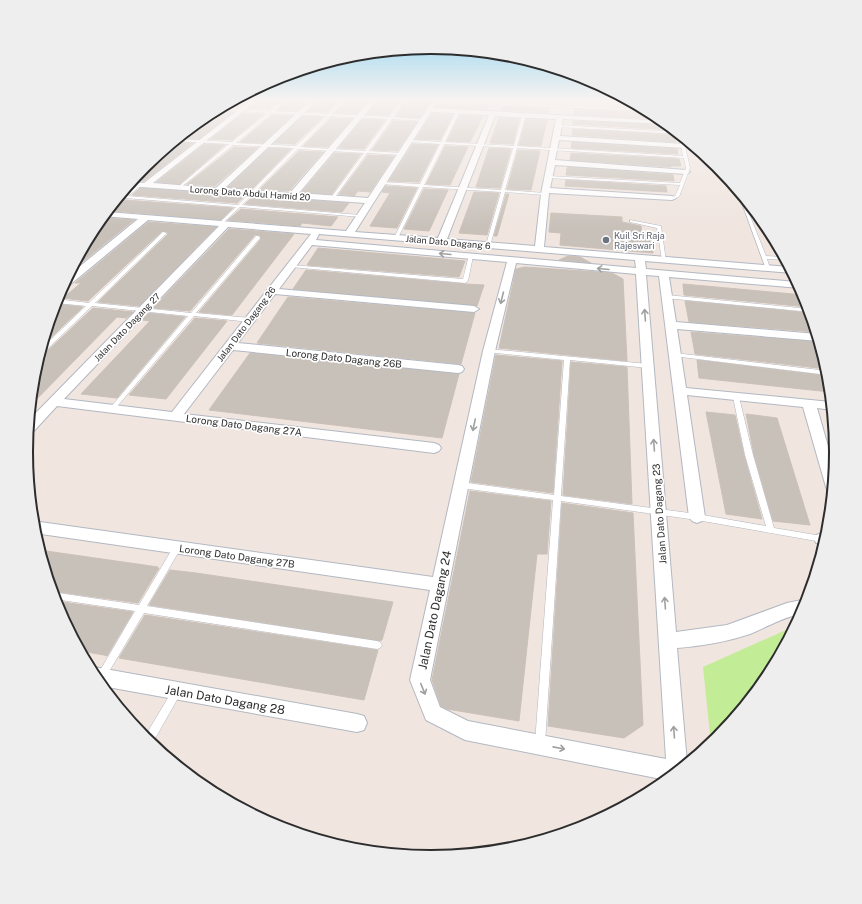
<svg xmlns="http://www.w3.org/2000/svg" width="862" height="904" font-family="'Public Sans',sans-serif">
  <style>
    .green { fill: #c3ec96 }
    .building { fill: #c8c1ba; stroke: #ccc1b7 }
    .lines { fill: none; stroke-linecap: round; stroke-linejoin: round }
    .service-casing { stroke: #b2b8c2; stroke-width: 1 }
    .minor-casing { stroke: #b2b8c2; stroke-width: 2 }
    .service { fill: #fff; fill-rule: evenodd }
    .minor { fill: #fff; fill-rule: evenodd }
    .oneway { stroke: #a0a0a0 }
    .worship-dot { fill: #6b7280; stroke: #fff; stroke-width: 1.5 }
    .labels { text-anchor: middle; dominant-baseline: central; stroke-width: 3.5; stroke-linejoin: round; paint-order: stroke }
    .far-street-label { font-size: 9px; fill: #2d2d2d; stroke: #fff }
    .far-worship-label { font-size: 9px; fill: #5b616d; stroke: #fff; text-anchor: start }
    .street-label { font-size: 10px; fill: #2d2d2d; stroke: #fff }
    .near-street-label { font-size: 12px; fill: #2d2d2d; stroke: #fff }
    .rim { fill: none; stroke: #2d2d2d; stroke-width: 2 }
  </style>
  <rect width="100%" height="100%" fill="#f0e5df"/>
  <path class="green" d="M795 626 768 677 717 739 711 744 703 667Z"/>
  <path class="building" d="M234 100H248L239 108 222 107Z
    M259 100H280L269 109 250 108Z
    M287 100H308L297 111 278 110Z
    M319 100H340L327 112 308 111Z
    M346 100H368L356 114 335 113Z
    M378 100H400L389 115 367 114Z
    M406 100H417L430 101 419 118 396 116Z
    M438 104 488 106 486 109 436 107Z
    M503 106 549 108 548 113 501 110Z
    M575 109 651 113 656 116 657 119 574 114Z
    M216 110 233 112 199 139 179 138 206 115Z
    M244 113 264 114 232 140 211 139Z
    M432 114 453 115 440 140 416 139Z
    M272 115 292 116 263 143 240 142Z
    M460 115 483 116 470 142 447 141Z
    M303 116 323 117 295 144 274 143Z
    M331 118 352 119 327 147 303 146Z
    M499 118 519 119 513 144 490 143Z
    M363 119 385 120 364 149 339 148Z
    M526 119 547 120 541 146 519 145Z
    M393 121 417 122 397 151 372 150Z
    M573 121 658 125 669 126 673 130 573 124Z
    M573 129 674 135 676 142 572 135Z
    M174 142 193 143 144 181H132L145 165Z
    M572 142 677 149 678 154 571 148Z
    M205 144 225 145 180 184 157 182Z
    M413 144 438 145 419 182 389 181Z
    M445 146 468 147 450 185 426 184Z
    M234 147 257 148 215 186 187 184Z
    M269 148 291 149 252 189 228 187Z
    M489 148 511 149 500 188 476 187Z
    M518 150 540 151 531 190 507 189Z
    M299 151 323 152 289 191 260 189Z
    M335 153 361 154 332 194 302 192Z
    M571 153 679 159 681 166H671V167L570 160Z
    M368 155 394 156 370 192 358 191 354 196 339 194Z
    M569 167 673 175 674 181 566 175 567 168Z
    M566 180 666 186 667 192 565 186Z
    M386 186 417 188 397 228 370 226 390 193 382 192Z
    M140 188 245 196 237 203 132 195Z
    M424 189 448 190 429 231 404 229Z
    M474 192 499 193 487 235 459 233Z
    M506 194H509L497 236H494Z
    M253 196 349 203 342 212 245 204Z
    M125 200 233 208 221 220 114 211 117 209H113Z
    M241 209 338 217 331 226 302 223 300 226 228 220Z
    M551 213 622 217V222L641 226 642 233H650L653 253 560 245 561 233 549 232Z
    M106 218 134 220 70 272 94 227Z
    M148 222 216 227 139 306 98 302 168 234 167 232 162 231 88 301 63 298 81 283H75Z
    M229 229 294 234 232 315 199 312 261 239 259 235H255L190 311 153 308Z
    M318 248 421 257 465 261 459 277 307 265Z
    M568 256 580 257 591 263 559 260Z
    M525 267 612 273 623 279 627 361 499 348 516 269Z
    M306 270 465 284 484 285 477 306 293 289Z
    M683 284 804 295 808 307 684 295Z
    M288 297 474 313H475L461 364 257 343Z
    M685 301 810 313 816 332 689 322Z
    M56 304 83 307 42 346 54 305Z
    M93 308 133 312 126 318 117 317 31 405 34 373 39 356 43 355Z
    M148 313 185 317 117 398 81 394 150 321 142 320Z
    M195 318 227 321 166 399 129 395Z
    M691 332 819 342 827 369 695 354Z
    M250 353 459 374 442 438 209 410Z
    M496 355 562 361 553 493 471 482Z
    M697 360 829 376 830 392 699 378Z
    M571 362 627 367 632 504 563 495Z
    M706 412 735 415 744 455 762 519 726 514Z
    M746 414 777 418 810 525 773 521 754 455Z
    M470 491 551 501 547 554H537L519 721 447 709 441 706 432 680Z
    M562 503 633 513 643 725 624 738 548 726Z
    M39 550 158 567 157 568H159L138 603 52 591Z
    M170 570 196 573 393 602 382 640 380 641 149 605Z
    M55 601 133 612 107 656 104 655 81 651Z
    M145 615 377 650H378L364 700 119 658Z"/>
  <g class="lines">
    <defs>
      <path id="service" d="M283 100H286L274 111 328 114 342 100H345L332 114 390 117 402 100H405L393 117 425 120 423 121 392 119 369 151 401 153 403 154 402 155 367 153 333 200 330 199 364 153 298 149 242 205 360 215 362 216V217L240 207 221 225 219 224V223L236 207 125 198 109 209 115 201 121 197H119L121 195H124L141 183 143 184 142 185 128 196 238 205 294 148 233 145 180 188H179V186L229 144 175 141 177 139 232 142 268 113 217 109 219 108 270 111ZM271 113 327 116 296 146 236 143ZM330 116 388 119 365 151 300 147Z
        M433 100 644 109 648 111 434 102Z
        M458 110 460 111 445 142 514 146 522 115 524 114 526 115 517 146 683 156 679 136 680 135 683 137 690 168 679 197 672 199 670 198 675 196 680 185 548 178 546 177 548 176 680 183 686 168 684 158 517 148 505 190 545 193 547 194 545 195 505 192 490 246 486 245 501 192 423 187 398 238 394 239V238L419 187 382 184 380 183 382 182 420 184 440 144 410 142 408 141 410 140 441 142 456 111ZM444 144 513 148 501 190 424 185Z
        M558 125 676 132 679 134 557 127Z
        M738 192H739L742 196 766 256 784 257 786 260 767 259 770 268 766 269Z
        M630 220 661 226 666 261 662 260 657 228 630 222Z
        M163 232 167 233 95 303 191 313 256 236H258L260 237V238L196 313 250 318 253 320 250 322 194 316 114 410H110L109 409 110 408 188 316 92 306 42 354 39 355 41 349 86 306 56 303V299L89 303Z
        M469 255 473 256 468 281 465 283 291 267 289 266 291 265 463 279Z
        M667 295 809 309 810 312 665 298 664 297Z
        M489 349 648 364 651 366 648 368 570 360 561 496 697 514 766 526 745 455 733 397 736 395 739 397 753 455 774 528 822 536 825 537 826 539 825 541 822 542 697 520 561 501 545 743 544 747 540 748 536 747 535 743 553 500 461 488 457 485 461 482 554 495 564 360 487 352 486 351Z
        M675 353 828 371V375L673 356 672 355Z
        M177 545 180 546 181 548 147 606 377 641 380 642 382 645 380 648 377 649 144 613 104 680 101 681 98 680 96 677 98 674 135 611 54 599 52 592 139 605 174 546Z
        M177 687 180 688 182 691 152 744 144 738 174 688Z"/>
      <path id="minor" d="M251 100H258L153 183 216 188 311 100H318L225 188 290 193 370 100H377L299 193 368 198 433 100 437 102 433 108 663 121 667 124 563 119 560 136 684 144 688 146 684 148 559 140 555 160 686 170 690 172 686 174 555 165 550 188 672 196 676 198 672 200 549 193 544 247 789 267 792 273 645 261 646 269 797 282 800 288 669 277 676 322 817 334 819 341 677 329 686 388 831 402 832 410 817 408 834 467 832 492 828 491 826 487 803 407 687 395 705 517 702 521 697 523 692 521 689 517 659 276 646 275 676 632 727 625 787 603 807 599 801 614C783 617 767 627 750 634 726 642 702 646 677 648L687 763 666 780 465 740 426 720 410 680 430 590 34 533 33 521 433 577 483 351 507 262 312 245 279 289 474 306 479 309 474 312 275 294 238 343 458 365 462 366 464 369 462 372 458 373 233 350 184 414 434 443 439 445 441 448 439 451 434 453 57 406 33 432 28 433 29 420 219 226 148 220 66 288 61 289 68 276 138 219 103 216 107 212 346 231 365 203 128 186 131 182 144 183ZM431 112 489 115 438 238 355 232ZM495 116 556 119 541 194 535 246 447 239ZM228 227 311 234 172 412 64 399ZM319 234 635 260 636 268 316 240ZM516 263 636 274 666 759 468 721 440 707 430 680 495 351Z
        M826 532 828 533 824 544 816 543 814 539 816 535Z
        M94 667 357 714 364 716 367 723 364 730 357 732 102 686 90 669Z"/>
    </defs>
    <use href="#service" class="service-casing"/>
    <use href="#minor" class="minor-casing"/>
    <use href="#service" class="service"/>
    <use href="#minor" class="minor"/>
  </g>
  <defs><path id="oneway-shaft" d="M-6 0H5M1.5-3L5.5 0L1.5 3" fill="none" stroke-width="1.6" stroke-linecap="round" stroke-linejoin="round"/></defs>
  <g class="oneway">
    <use href="#oneway-shaft" transform="translate(445 254) rotate(-175)"/>
    <use href="#oneway-shaft" transform="translate(603 269) rotate(-175)"/>
    <use href="#oneway-shaft" transform="translate(502 298) rotate(104)"/>
    <use href="#oneway-shaft" transform="translate(645 315) rotate(-94)"/>
    <use href="#oneway-shaft" transform="translate(474 425) rotate(102)"/>
    <use href="#oneway-shaft" transform="translate(654 445) rotate(-94)"/>
    <use href="#oneway-shaft" transform="translate(665 603) rotate(-94)"/>
    <use href="#oneway-shaft" transform="translate(423 689) rotate(68)"/>
    <use href="#oneway-shaft" transform="translate(674 732) rotate(-94)"/>
    <use href="#oneway-shaft" transform="translate(559 748) rotate(11)"/>
  </g>
  <linearGradient id="sky" x2="0" y2="1"><stop stop-color="#75ccf0"/><stop offset="0.44" stop-color="#f8f3f1"/><stop offset="1" stop-color="#f8f3f1" stop-opacity="0"/></linearGradient>
  <rect width="862" height="227" fill="url(#sky)"/>
  <circle class="worship-dot" cx="606" cy="240" r="4"/>
  <g class="labels">
    <g class="far-street-label">
      <text transform="translate(250 193) rotate(4)">Lorong Dato Abdul Hamid 20</text>
      <text transform="translate(448 242) rotate(5)">Jalan Dato Dagang 6</text>
      <text transform="translate(246 324) rotate(-53)">Jalan Dato Dagang 26</text>
      <text transform="translate(127 327) rotate(-46)">Jalan Dato Dagang 27</text>
    </g>
    <g class="far-worship-label">
      <text x="614" y="235">Kuil Sri Raja<tspan x="614" dy="10">Rajeswari</tspan></text>
    </g>
    <g class="street-label">
      <text transform="translate(344 358) rotate(6)">Lorong Dato Dagang 26B</text>
      <text transform="translate(244 425) rotate(7)">Lorong Dato Dagang 27A</text>
      <text transform="translate(659 514) rotate(-94)">Jalan Dato Dagang 23</text>
      <text transform="translate(237 556) rotate(8)">Lorong Dato Dagang 27B</text>
    </g>
    <g class="near-street-label">
      <text transform="translate(435 610) rotate(-78)">Jalan Dato Dagang 24</text>
      <text transform="translate(225 700) rotate(10)">Jalan Dato Dagang 28</text>
    </g>
  </g>
  <path d="M0 0H862V904H0ZM33 452a398 398 0 1 1 796 0a398 398 0 1 1-796 0Z" fill="#eee" fill-rule="evenodd"/>
  <path class="rim" d="M33 452a398 398 0 1 1 796 0a398 398 0 1 1-796 0Z"/>
</svg>
